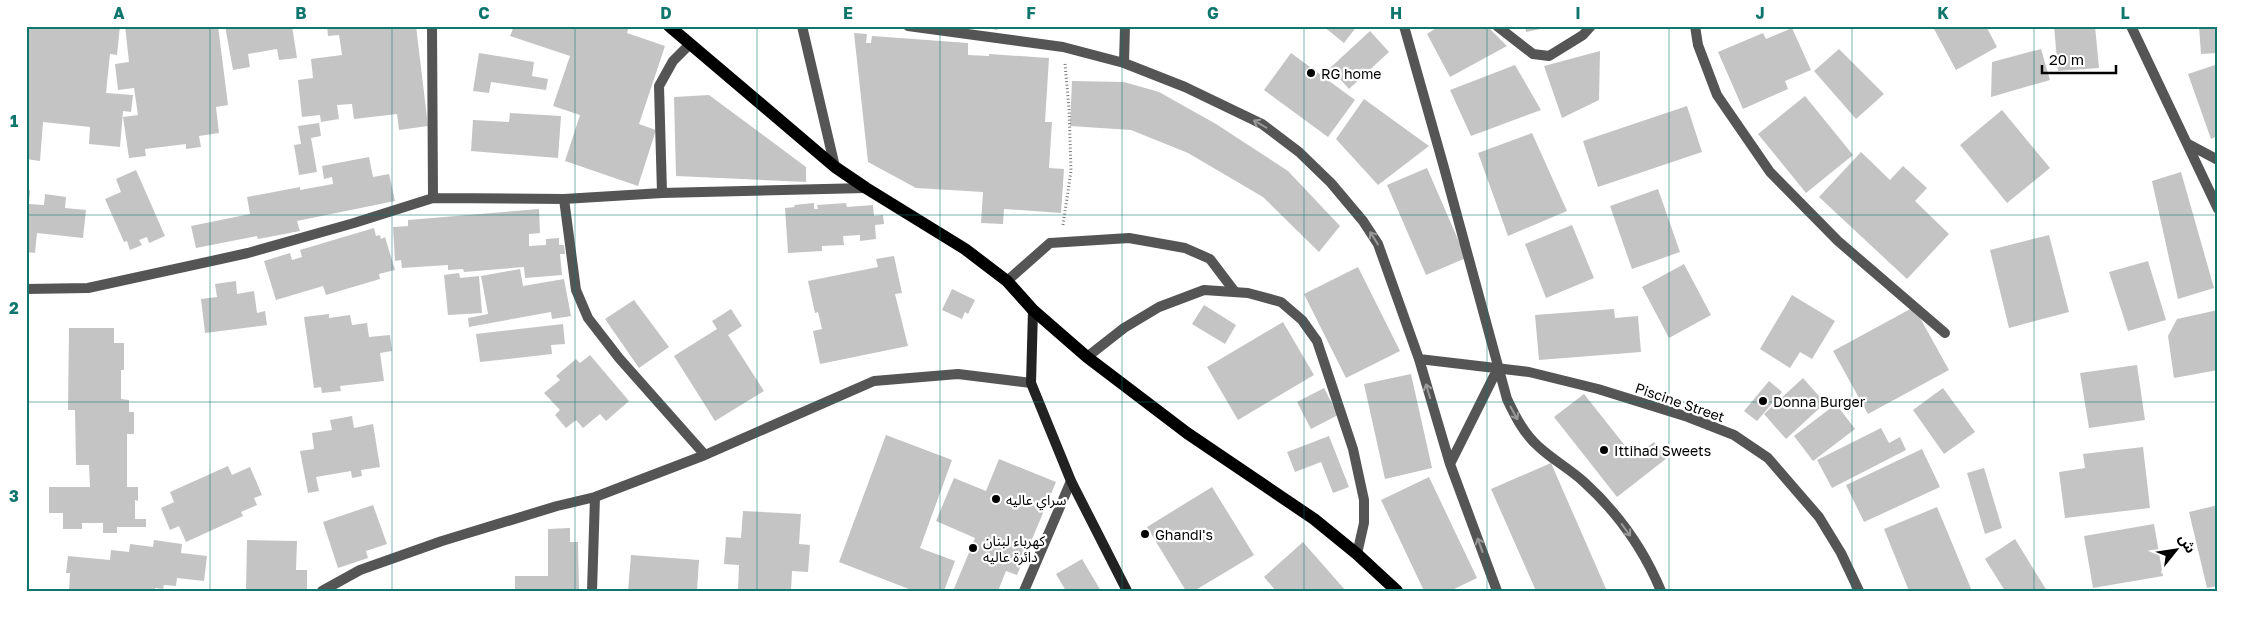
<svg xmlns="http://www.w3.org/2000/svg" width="2244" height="617" font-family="'Golos Text','Noto Sans Arabic',sans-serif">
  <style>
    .building { fill: #c4c4c4 }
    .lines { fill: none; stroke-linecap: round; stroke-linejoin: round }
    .path { stroke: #777; stroke-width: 3; stroke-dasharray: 1 2.5; stroke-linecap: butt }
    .service { stroke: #555; stroke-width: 10 }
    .minor { stroke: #555; stroke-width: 10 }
    .tertiary { stroke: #555; stroke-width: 10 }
    .secondary { stroke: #222; stroke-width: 10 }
    .primary { stroke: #000; stroke-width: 12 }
    .oneway { stroke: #999 }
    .grid { fill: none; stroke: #0f766e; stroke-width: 1; stroke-opacity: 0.55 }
    .poi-dot { fill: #000; stroke: #fff; stroke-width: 2 }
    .labels { text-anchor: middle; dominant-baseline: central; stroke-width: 4.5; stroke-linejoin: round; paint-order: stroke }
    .poi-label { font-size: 14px; fill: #000; stroke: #fff; text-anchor: start }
    .street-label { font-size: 14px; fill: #000; stroke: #fff }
    .neatline { fill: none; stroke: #0f766e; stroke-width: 2 }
    .grid-label { font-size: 16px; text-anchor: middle; font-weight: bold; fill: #0f766e }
  </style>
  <rect width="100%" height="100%" fill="#fff"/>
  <path class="building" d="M26 26H80L96 29V26H120L117 55 110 54 106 93 133 95 131 112 123 111 120 147 89 144 90 127 43 122 40 161 26 159Z
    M125 26H218L228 105 216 107 219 133 199 136 201 147 186 149V144L145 149 146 156 129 158 123 117 138 115 134 88 118 90 115 64 129 62Z
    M225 26H292L297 58 279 60 277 49 248 54 250 67 233 70Z
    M327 26H416L428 126 399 130 397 114 354 119 352 104 337 105 339 119 321 122 320 115 302 117 298 80 313 78 311 59 342 55 339 35 328 36Z
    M514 26H629L627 33 665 46 639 124 656 130 638 186 565 161 580 115 553 106 570 56 510 36Z
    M981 26H999L997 30Z
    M1323 26H1357L1344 43Z
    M1439 26H1487L1507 46 1450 77 1427 34Z
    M1525 26H1550V27L1526 32Z
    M1986 26 1997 47 1956 70 1933 27Z
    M2054 26H2095L2099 68 2058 71Z
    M2199 26H2218V53L2201 54Z
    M1792 28 1811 70 1785 81 1788 89 1743 109 1718 52 1763 33 1766 39Z
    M1370 31 1389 52 1349 89 1330 68Z
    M854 33 867 34 866 43H871L872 36 968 43V55L989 56V54L1049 58 1045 122H1052L1049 168 1064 169 1061 213 1004 209 1003 224 981 223 983 192 916 188 868 162Z
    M1839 49 1884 94 1856 119 1814 71Z
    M2041 49 2050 80 1991 97 1992 62Z
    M1600 51 1599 100 1562 118 1544 66Z
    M479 53 534 62 532 76 548 79 546 90 491 82 489 93 473 91Z
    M1291 53 1355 100 1328 137 1264 90Z
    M2218 64V136L2211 139 2188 74Z
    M1515 65 1541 110 1471 136 1450 90Z
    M1072 81 1124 82 1159 92 1216 124 1288 171 1340 226 1319 252 1263 197 1188 153 1131 130 1070 126Z
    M709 95 806 167V182L676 176 674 97Z
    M1805 96 1853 155 1806 193 1758 134Z
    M1364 99 1429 146 1378 185 1336 139Z
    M1687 106 1702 152 1598 187 1583 141Z
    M2002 110 2050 168 2007 203 1960 145Z
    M510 113 561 116 558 158 471 151 473 120 509 122Z
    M319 123 321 136 311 138 317 172 299 175 294 145 301 144 298 126Z
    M1532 133 1567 211 1508 236 1478 153Z
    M1861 152 1890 180 1903 166 1927 188 1915 201 1949 234 1907 279 1819 197Z
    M369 157 373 177 389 174 395 201 297 221 300 231 258 239 257 236 196 248 191 226 250 214 247 197 300 187V190L333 184 332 177 324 179 322 166Z
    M1427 168 1466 258 1426 275 1387 185Z
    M136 170 165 236 149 243 147 237 139 240 142 245 130 250 127 241 124 242 105 199 121 192 116 179Z
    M2181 172 2214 288 2178 299 2152 181Z
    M1658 189 1680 252 1632 269 1610 206Z
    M26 190H30L29 204 44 205 45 194 66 197 65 208 86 210 83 238 37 233 35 253 26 252Z
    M814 203V209H818L817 205 846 203 847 207 873 205 874 216 883 215 884 224 875 225 876 239 860 241V235L843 236 844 245 822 246V251L788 253 785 208 795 207 794 205Z
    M539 209 540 233 529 234V246L546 245V239L559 238V245H564L565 254H560L562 275 525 278 524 267 464 272 463 269 448 270V265L402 268 401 260 395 261 393 227 408 226V220Z
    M1572 225 1594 278 1546 298 1525 244Z
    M374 228 376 236 380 235 381 239 385 237 395 270 379 274 380 279 326 295 323 286 276 300 264 261 290 253 292 260 302 257 300 250Z
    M2049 235 2069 312 2009 328 1990 250Z
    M894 256 902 293 895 294 908 346 820 364 813 331 822 329 818 312 815 313 808 281 878 267 876 259Z
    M2148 261 2166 320 2128 331 2109 272Z
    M1684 264 1711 315 1669 338 1642 287Z
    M1358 267 1400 351 1346 378 1304 294Z
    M520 269 523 286 564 279 571 316 552 319 551 312 469 327 468 318 488 314 481 276Z
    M459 273 460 278 479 276 482 313 448 315 444 275Z
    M236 281 237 294 254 291 257 313 265 311 267 325 205 333 201 299 217 297 215 284Z
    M952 289 975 300 968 314 965 312 962 319 942 310Z
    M1792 295 1835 321 1812 359 1800 352 1790 368 1760 349Z
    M634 300 669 347 639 368 605 319Z
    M1204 305 1236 325 1225 344 1192 324Z
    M1914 307 1949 370 1868 414 1833 351Z
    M731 309 742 326 728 335 764 391 715 421 674 356 717 329 712 321Z
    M1614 309 1615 318 1638 316 1641 352 1539 360 1535 315Z
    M2218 310V370L2174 378 2168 336 2177 319Z
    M329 314V318L350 315 352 325 367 323 369 337 390 335 392 351 380 353 384 381 340 386 341 391 322 393 321 387 314 388 304 317Z
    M1283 322 1314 375 1238 420 1207 367Z
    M563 324 565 344 551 345 552 354 480 362 476 334Z
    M69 328H114V343H124V370H121V399L129 400V412H134V434H127V487H138V501L135 500V519H146V527H117V533H103V523H82V529H63V513H49V487H90L89 465H76L75 410H68Z
    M590 355 629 401 606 421 600 414 583 428 576 420 566 428 555 415 560 410 544 393 560 380 556 376 576 359 580 363Z
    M2137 365 2145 420 2089 428 2080 373Z
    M1411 374 1432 468 1385 479 1364 384Z
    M1803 378 1825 403 1786 439 1764 414Z
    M1769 381 1782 392 1757 421 1744 411Z
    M1324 388 1338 415 1311 429 1297 402Z
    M1943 388 1975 432 1944 454 1913 410Z
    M1584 394 1634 457 1654 442 1667 458 1617 497 1554 417Z
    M1836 404 1855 429 1813 461 1794 436Z
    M352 416 354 428 373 424 380 467 361 470 362 476 352 478 351 471 316 477 319 491 308 493 300 451 314 449 312 433 332 430 330 420Z
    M1881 428 1889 443 1900 437 1906 450 1832 488 1817 460Z
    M886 435 952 460 920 548 955 561 944 591H914L839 562Z
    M1329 436 1349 487 1333 493 1321 462 1295 472 1287 452Z
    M2143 447 2150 508 2065 518 2059 472 2085 468 2083 454Z
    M1922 449 1940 487 1864 522 1846 485Z
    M999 459 1056 482 1017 575 1006 571 998 591H953L975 538 936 521 954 478 986 491Z
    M1551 463 1607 591H1536L1491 489Z
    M228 466 232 475 250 467 262 495 254 498 257 505 241 512 243 516 186 542 179 526 170 530 161 508 174 502 170 492Z
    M1984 468 2002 528 1985 534 1967 473Z
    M1429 477 1477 578 1450 591H1424L1381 500Z
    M1212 487 1254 555 1194 591H1186L1147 527Z
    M373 505 387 544 366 551 368 558 338 568 323 522Z
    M2218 505V586L2207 588 2189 512Z
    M1937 507 1972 591H1909L1884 529Z
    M743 511 801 514 799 544 810 545 808 572 792 571 791 591H738L739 565 724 564 726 537 741 538Z
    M2154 524 2163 576 2093 588 2084 536Z
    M570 528V542H578L579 591H515V576H548V529Z
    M2015 539 2047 591H2005L1985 559Z
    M154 540 182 544 181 553 207 556 204 581 177 578 176 586 164 585 163 589 155 588V591H69L70 573H66L68 556 110 560 111 550 129 552 130 544 153 547Z
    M247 540 297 541 296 570H307V591H246Z
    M1303 542 1346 591H1276L1264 577Z
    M631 555 699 560 697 591H628Z
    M1082 559 1101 591H1066L1056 574Z"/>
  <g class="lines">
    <path class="path" d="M1063 225 1071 171 1069 108 1065 64"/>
    <path class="service" d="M1007 281 1050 243 1129 238 1185 248 1210 259 1235 292
      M1024 591 1071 481"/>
    <path class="minor" d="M432 26 433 198
      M802 26 835 167
      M1404 26 1443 164 1507 399C1515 416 1524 434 1539 447 1553 460 1570 469 1584 482 1617 512 1644 550 1661 591
      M1497 26 1533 54 1549 56 1583 35 1591 26
      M1695 26 1698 45 1717 95 1770 172 1838 241 1945 333
      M2131 26 2218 209
      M1124 63 1125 26
      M2188 144 2218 160
      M662 193 659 86 673 61 689 45
      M564 199 576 290 588 318 619 358 705 455
      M26 289 88 288 248 253 354 223 433 198 564 199 662 193 866 188
      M1087 357 1124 328 1159 307 1204 290 1248 293 1281 302 1302 320 1317 341 1353 449 1364 500V523L1357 554
      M322 591 360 570 442 541 557 506 595 497 705 455 874 381 958 374 1031 383
      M592 591 595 497"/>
    <path class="tertiary" d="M908 26 1063 47 1124 63 1185 87 1262 124 1299 152 1331 183 1363 221 1378 244 1419 359 1450 464 1497 591
      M1419 359 1529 372 1598 389 1688 417 1734 435 1768 458 1819 517 1841 553 1859 591
      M1450 464 1498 368"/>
    <path class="secondary" d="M1033 310 1031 383 1071 481 1127 591"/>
    <path class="primary" d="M669 26 835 167 866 188 965 249 1007 281 1033 310 1087 357 1187 433 1314 519 1357 554 1397 591"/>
  </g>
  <defs><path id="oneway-shaft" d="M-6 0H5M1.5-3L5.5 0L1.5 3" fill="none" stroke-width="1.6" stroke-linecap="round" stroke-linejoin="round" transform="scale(1.25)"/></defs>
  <g class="oneway">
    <use href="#oneway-shaft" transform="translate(1260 124) rotate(-150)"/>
    <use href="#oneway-shaft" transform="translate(1374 238) rotate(-122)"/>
    <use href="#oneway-shaft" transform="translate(1428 391) rotate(-107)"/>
    <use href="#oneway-shaft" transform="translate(1514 413) rotate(61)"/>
    <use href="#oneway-shaft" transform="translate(1626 530) rotate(54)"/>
    <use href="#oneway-shaft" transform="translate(1480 545) rotate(-110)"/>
  </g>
  <path class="grid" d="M210 26V591M392 26V591M575 26V591M757 26V591M940 26V591M1122 26V591M1304 26V591M1487 26V591M1669 26V591M1852 26V591M2034 26V591M26 215H2218M26 402H2218"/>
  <g class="poi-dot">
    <circle cx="1311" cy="73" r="5"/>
    <circle cx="1763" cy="401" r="5"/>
    <circle cx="1604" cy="450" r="5"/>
    <circle cx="996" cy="499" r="5"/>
    <circle cx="1145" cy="534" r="5"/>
    <circle cx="973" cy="548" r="5"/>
  </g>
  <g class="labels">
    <g class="poi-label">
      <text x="1321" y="73">RG home</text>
      <text x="1773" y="401">Donna Burger</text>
      <text x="1614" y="450">Ittihad Sweets</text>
      <text x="1006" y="499">سراي عاليه</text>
      <text x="1155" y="534">Ghandi's</text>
      <text x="983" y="540">كهرباء لبنان<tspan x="983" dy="16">دائرة عاليه</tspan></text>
    </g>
    <g class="street-label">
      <text transform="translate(1680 402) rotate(19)">Piscine Street</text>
    </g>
  </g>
  <rect width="2244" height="617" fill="none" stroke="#ffffff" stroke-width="55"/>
  <g transform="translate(2176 550) rotate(60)" stroke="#ffffff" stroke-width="4" paint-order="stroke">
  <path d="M0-4L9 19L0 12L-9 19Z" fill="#000000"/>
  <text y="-8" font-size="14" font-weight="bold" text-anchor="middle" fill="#000000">ش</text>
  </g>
  <path d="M2042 65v8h74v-8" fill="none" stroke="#000000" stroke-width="2.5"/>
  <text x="2049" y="65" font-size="15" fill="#000000" stroke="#ffffff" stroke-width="4" paint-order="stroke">20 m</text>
  <rect x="28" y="28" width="2188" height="562" class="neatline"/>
  <g class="grid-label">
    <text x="119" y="19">A</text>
    <text x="301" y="19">B</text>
    <text x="484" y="19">C</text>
    <text x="666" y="19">D</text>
    <text x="848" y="19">E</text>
    <text x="1031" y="19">F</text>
    <text x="1213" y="19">G</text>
    <text x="1396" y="19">H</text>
    <text x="1578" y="19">I</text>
    <text x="1760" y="19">J</text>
    <text x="1943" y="19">K</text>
    <text x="2125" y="19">L</text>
    <text x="14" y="127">1</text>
    <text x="14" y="314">2</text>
    <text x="14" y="502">3</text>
  </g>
</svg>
